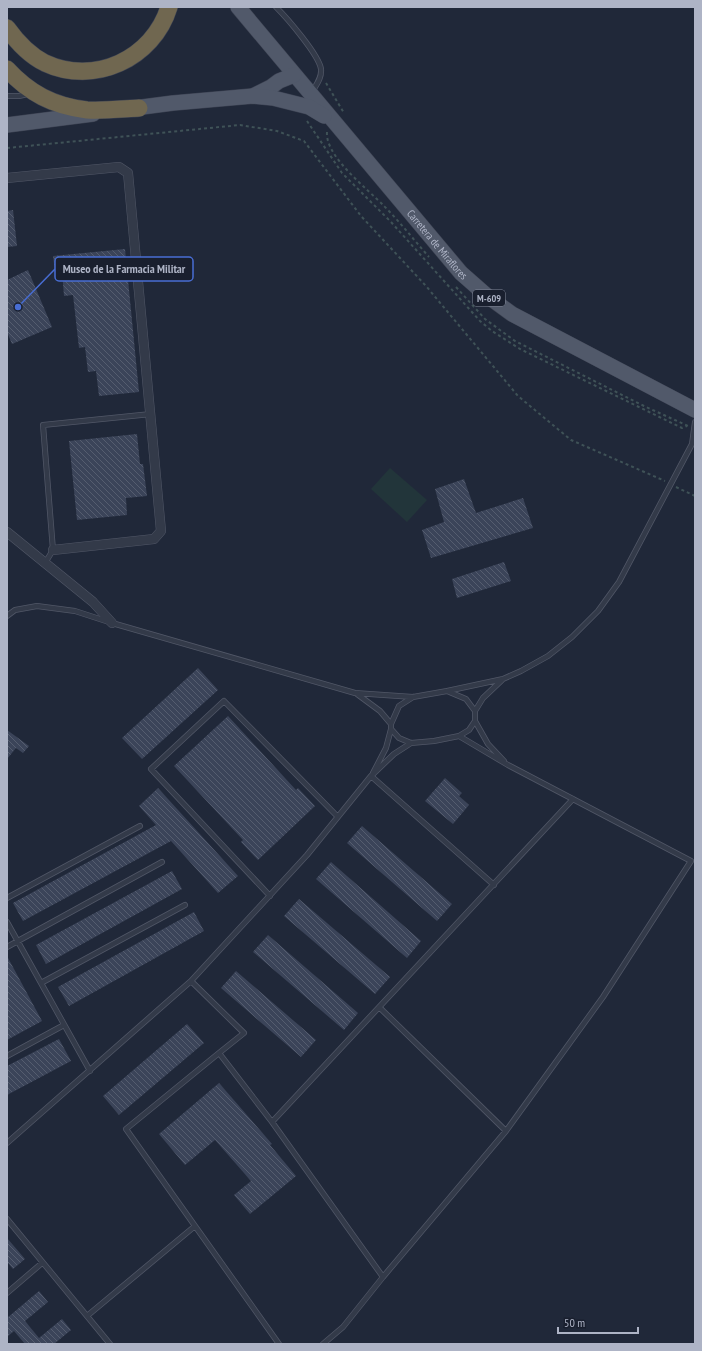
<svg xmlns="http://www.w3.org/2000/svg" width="702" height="1351" font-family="'PT Sans Narrow',sans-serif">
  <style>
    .green { fill: #22353a }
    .building { fill: url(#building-back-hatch) }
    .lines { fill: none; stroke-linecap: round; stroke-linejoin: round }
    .lane-casing { stroke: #515767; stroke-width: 6 }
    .street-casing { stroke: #515767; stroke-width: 10 }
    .primary-casing { stroke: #3d4353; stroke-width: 16 }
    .highway-casing { stroke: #3e4454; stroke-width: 18 }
    .path { stroke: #3f5257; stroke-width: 2; stroke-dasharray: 3 3; stroke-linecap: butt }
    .lane { stroke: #333a49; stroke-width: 4.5 }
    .street { stroke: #333a49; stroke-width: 9 }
    .primary { stroke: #51596a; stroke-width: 15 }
    .highway { stroke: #706750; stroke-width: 17 }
    .labels { text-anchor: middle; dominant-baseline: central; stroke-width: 3.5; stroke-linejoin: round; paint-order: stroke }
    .shield { fill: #191f2e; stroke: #818798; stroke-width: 1 }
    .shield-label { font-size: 10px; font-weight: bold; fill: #aeb4c6 }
    .street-label { font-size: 11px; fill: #aeb4c6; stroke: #191f2e }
    .leader { fill: none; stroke: #486dd3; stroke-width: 1.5 }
    .callout-dot { fill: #486dd3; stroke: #191f2e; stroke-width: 1.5 }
    .callout { fill: #191f2e; stroke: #486dd3; stroke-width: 1.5 }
    .callout-label { font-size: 12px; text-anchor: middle; font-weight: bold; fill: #aeb4c6 }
  </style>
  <defs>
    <pattern id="building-back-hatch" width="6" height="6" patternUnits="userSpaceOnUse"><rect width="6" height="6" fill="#3b4459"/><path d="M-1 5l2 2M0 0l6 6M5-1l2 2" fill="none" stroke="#555d6f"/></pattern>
  </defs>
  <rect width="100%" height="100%" fill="#202839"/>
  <path class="green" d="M390 468 427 500 407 522 371 489Z"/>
  <path class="building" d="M13 210 17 246 7 247V211Z
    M125 249 139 392 99 396 96 371 88 372 85 347 79 348 73 295 64 296 62 271H55L53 256Z
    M28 270 52 327 12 344 7 332V280Z
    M137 434 140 464H143L147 496 126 498 127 515 77 520 69 441Z
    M464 479 476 513 523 498 533 528 431 558 422 530 444 522 435 489Z
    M504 562 511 581 457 598 452 579Z
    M198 668 218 690 142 759 122 738Z
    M228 716 296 790 298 788 315 806 258 860 241 842 243 840 174 766Z
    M7 730 29 746 23 753 16 748 7 759Z
    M445 778 462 793 459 796 469 805 453 824 425 801Z
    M158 788 238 876 218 893 171 841 23 921 13 903 156 825 139 806Z
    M362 826 452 904 437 921 347 843Z
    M331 862 421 941 407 958 316 879Z
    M172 871 182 889 46 964 36 945Z
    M299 899 390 977 375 994 284 916Z
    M194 912 204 931 69 1006 58 987Z
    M268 935 358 1013 344 1030 253 952Z
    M7 956 42 1021 7 1040Z
    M236 971 316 1040 301 1057 221 988Z
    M187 1024 204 1043 119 1115 103 1096Z
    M59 1039 71 1061 7 1095V1066Z
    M219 1083 272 1144 270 1145 296 1176 250 1214 234 1195 251 1181 215 1140 185 1165 159 1134Z
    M7 1238 25 1259 13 1269 7 1262Z
    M39 1291 48 1302 25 1321 39 1338 62 1319 71 1330 54 1344H25L14 1331 7 1337V1318Z"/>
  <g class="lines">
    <defs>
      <path id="lane" d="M276 7C287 18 319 55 321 69 322 78 316 85 312 92
        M7 96H19L28 94
        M45 563 53 550 43 425 151 414
        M7 616 15 610 37 606 75 611 112 623 355 693 413 697 447 691 466 699 475 711V721L469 730 459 736 434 741 411 743 399 738 391 729V724L399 706 413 697
        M447 691 503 679 521 671 548 656 572 637 598 611 619 582 692 444 695 422
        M357 694 380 711 391 724
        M475 711 483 698 502 680
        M475 721 488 744 504 761
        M373 773 386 748 391 729
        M371 776 494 885
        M270 896 151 769 224 701 338 817
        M7 898 140 826
        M7 922 90 1071
        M7 947 162 862
        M191 981 244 1033 219 1053
        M41 983 185 905
        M379 1007 506 1131
        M7 1056 64 1025
        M272 1122 573 799
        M7 1143 191 981 307 855 371 776 394 754 411 743
        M7 1219 110 1344
        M7 1293 42 1263
        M87 1316 195 1226
        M279 1344 126 1129 219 1053 272 1122 383 1277
        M323 1344 343 1327 383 1277 506 1131 603 997 691 861 508 765 459 736"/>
      <path id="street" d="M7 178 119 167 128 173 161 531 154 539 53 550
        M7 532 93 602 112 623"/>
      <g id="primary">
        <path id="s1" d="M238 7 461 273 486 295 512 314 695 410"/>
        <path d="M253 96 271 87 279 81 294 75"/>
        <path d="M127 109 173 103 253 96 273 98 309 107 324 116"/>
        <path d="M7 125 93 114"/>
      </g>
      <path id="highway" d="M7 28C17 42 29 55 45 63 94 86 153 59 169 7
        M7 69C29 93 53 106 87 110 103 111 122 109 139 108"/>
    </defs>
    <use href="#lane" class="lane-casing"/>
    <use href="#street" class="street-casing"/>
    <use href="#primary" class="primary-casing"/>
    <use href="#highway" class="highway-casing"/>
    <path class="path" d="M326 83 344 113
      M307 121 342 173 391 222 480 321 492 331 520 349 682 428 687 426
      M327 132C325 157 368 189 384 206 400 222 414 240 429 257
      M7 148 240 125 277 131 304 141 361 216 426 286 518 396 571 440 665 481
      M456 287 485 319 515 341 644 406 688 426
      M676 487 695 496"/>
    <use href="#lane" class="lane"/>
    <use href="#street" class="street"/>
    <use href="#primary" class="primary"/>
    <use href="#highway" class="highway"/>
  </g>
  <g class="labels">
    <rect class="shield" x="473" y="290" width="32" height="16" rx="3"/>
    <g class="shield-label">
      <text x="489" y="298">M-609</text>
    </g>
    <g class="street-label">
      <text stroke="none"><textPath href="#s1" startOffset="310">Carretera de Miraflores</textPath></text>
    </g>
  </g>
  <path class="leader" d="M18 307L55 269"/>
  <circle class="callout-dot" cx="18" cy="307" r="4"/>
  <rect class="callout" x="55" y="257" width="138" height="24" rx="4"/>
  <g class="callout-label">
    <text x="124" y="273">Museo de la Farmacia Militar</text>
  </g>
  <rect width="702" height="1351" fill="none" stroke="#aeb4c6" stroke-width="16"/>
  <path d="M558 1327v6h80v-6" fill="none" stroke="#aeb4c6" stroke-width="2"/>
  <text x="564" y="1327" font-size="12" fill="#aeb4c6" stroke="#191f2e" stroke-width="3" paint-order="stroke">50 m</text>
</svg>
